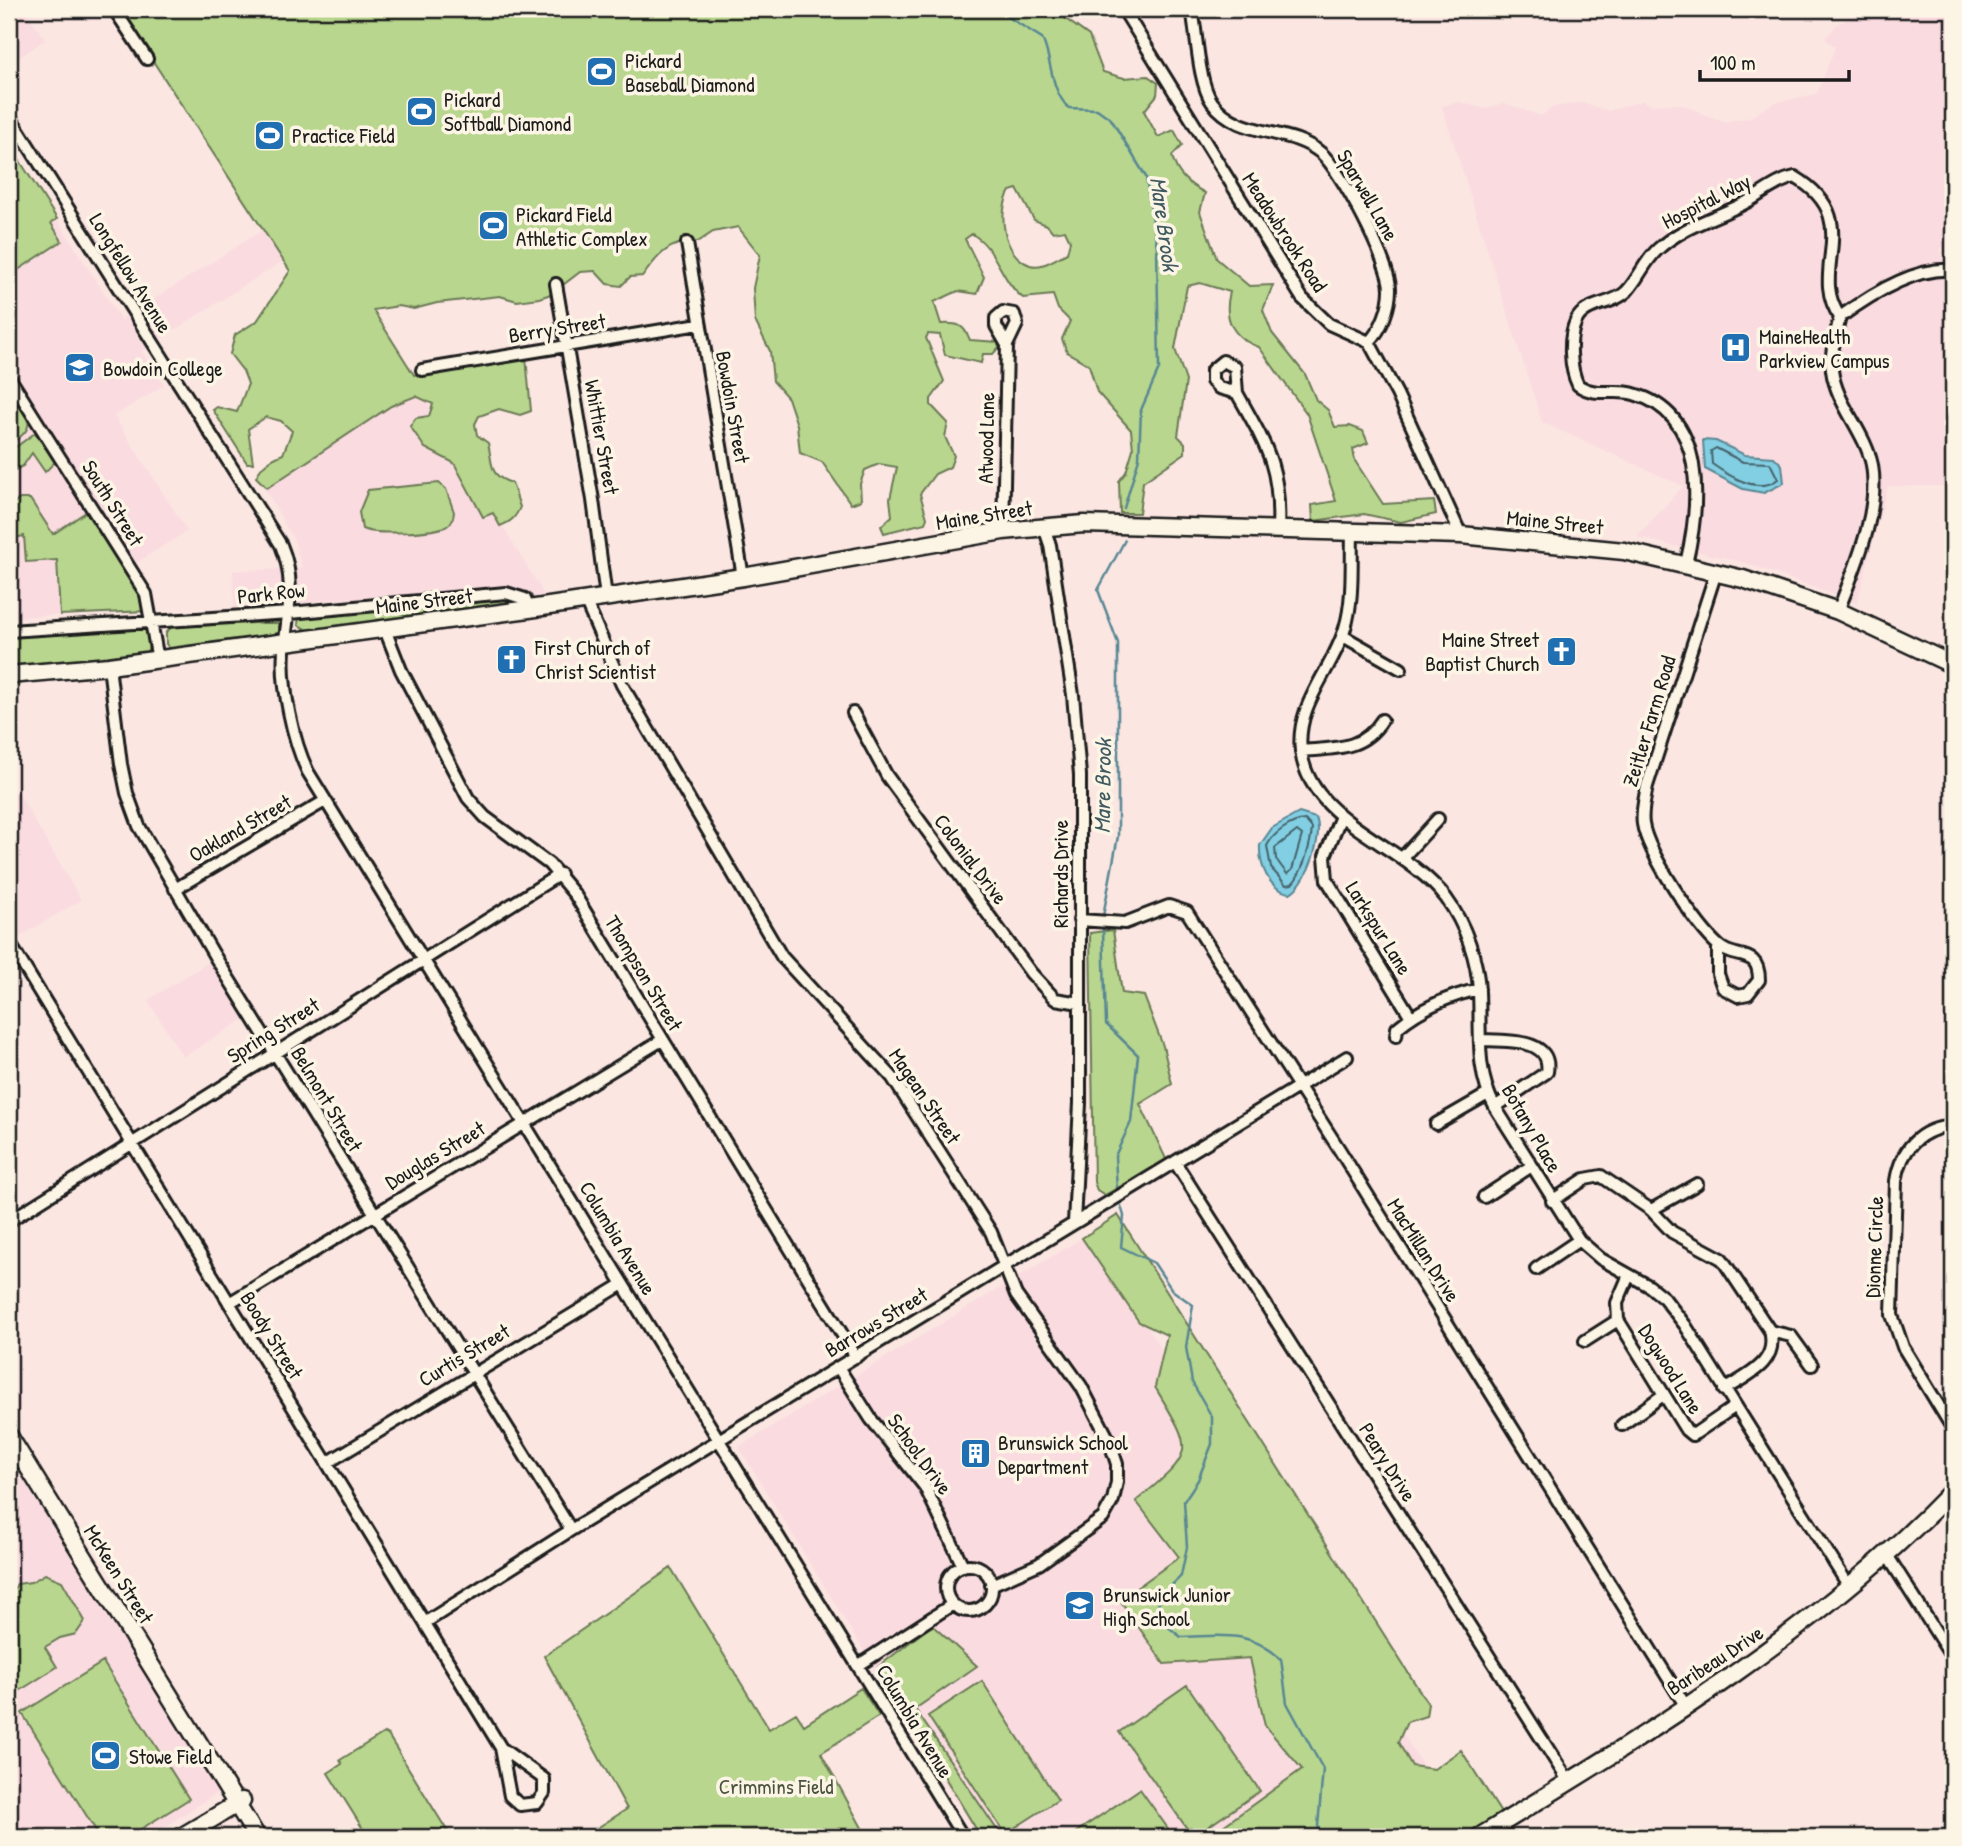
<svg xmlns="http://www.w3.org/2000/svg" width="1962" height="1846" font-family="'Patrick Hand',sans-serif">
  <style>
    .built { fill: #fadbe0 }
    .green { fill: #b8d68e; stroke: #6a7955; stroke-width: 2; fill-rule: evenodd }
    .water { fill: #82cee2; stroke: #598793; stroke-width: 2 }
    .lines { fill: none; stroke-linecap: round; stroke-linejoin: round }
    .shore { stroke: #45636b; stroke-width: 2 }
    .stream { stroke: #598793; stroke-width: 2.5 }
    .street-casing { stroke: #1c1c1c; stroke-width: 16 }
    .secondary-casing { stroke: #1c1c1c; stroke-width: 21 }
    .street { stroke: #fcf5e5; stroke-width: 10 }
    .secondary { stroke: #fcf5e5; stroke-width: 16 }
    .labels { text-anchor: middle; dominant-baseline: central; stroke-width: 7; stroke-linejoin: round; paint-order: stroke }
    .poi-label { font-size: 21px; fill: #1c1c1c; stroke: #fcf5e5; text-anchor: start }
    .street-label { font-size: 21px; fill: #1c1c1c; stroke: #fcf5e5 }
    .park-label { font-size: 21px; fill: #4b543e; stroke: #fcf5e5 }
    .water-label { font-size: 23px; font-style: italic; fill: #405a61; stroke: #fcf5e5 }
  </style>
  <rect width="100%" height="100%" fill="#fbe6e2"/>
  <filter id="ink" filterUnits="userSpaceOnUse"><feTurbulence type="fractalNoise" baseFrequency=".0143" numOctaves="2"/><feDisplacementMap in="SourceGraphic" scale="14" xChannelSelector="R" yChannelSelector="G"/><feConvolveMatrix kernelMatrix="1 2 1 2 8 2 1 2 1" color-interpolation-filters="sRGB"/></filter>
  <g filter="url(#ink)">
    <path class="built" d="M9 9H24L45 40 9 64Z
      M1868 9H1953V241L1940 249 1953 274V486H1888L1857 603 1746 563 1637 537 1683 486 1542 422 1442 106 1459 102 1485 109 1503 103 1541 116 1554 107 1572 104 1582 103 1609 111 1642 101 1651 105 1680 104 1723 122 1749 118 1774 103 1817 94 1835 47 1825 38 1838 24Z
      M9 144 121 320 263 230 283 261 141 351 164 385 114 416 187 531 125 570 147 611 9 617Z
      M418 387 545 596 530 597 509 587 235 607 233 571 302 568 295 542 264 487Z
      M17 791 81 900 12 941 9 935V796Z
      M211 961 246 1018 183 1057 148 1000Z
      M1089 1234 1423 1766 1306 1837H978L739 1447Z
      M9 1457 218 1792 149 1837H20L9 1820Z"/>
    <path class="green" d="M119 9H1052L1089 36 1103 72 1124 78 1148 76 1158 83 1157 95 1144 111 1158 137 1174 130 1182 145 1172 156C1177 175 1188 184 1205 193L1200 212 1217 259 1249 286 1273 285 1263 310 1272 333 1305 374 1316 400 1328 410 1335 427 1350 426 1363 431 1368 443 1353 449 1355 461 1383 504 1434 501 1436 514 1401 522 1364 514 1313 521 1312 505 1336 501 1307 414 1259 347C1232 338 1223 318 1230 292L1200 283 1187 286 1175 349 1186 381 1178 436 1185 443V453L1143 482 1139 513H1120L1119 481 1126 472 1133 449 1131 430 1097 392 1089 365 1067 352 1062 339 1070 321 1058 309 1053 295 1023 298C1000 280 997 248 972 234L965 239 984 277 977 294 958 291 934 302 941 324C957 323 964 324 970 340L998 342 1000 346 993 354H983L981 363 945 355 940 335 928 334 926 338 944 381 931 399V405L948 423 945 437 954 456 950 467 935 474 920 494 927 518 925 523 884 533 881 526 892 516 890 499 897 467 879 464 865 470 860 484 861 500 851 504 822 462 800 453 797 425 788 398 773 381 770 351 755 321 753 288 760 255 738 227 713 232 698 242C670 240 657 256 643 276L630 277 621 286 607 284 595 271 580 272 551 294 539 298 517 301 500 296 437 303 414 309 399 306 373 310 414 375 526 357 531 411 520 415 499 409 479 416 475 424 477 435 488 443C493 464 488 476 512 483L520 507C516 517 511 522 500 526L493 513 483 517 454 463 425 448 410 426 416 418 429 416 433 404 416 396 391 406 267 488 256 477C262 464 271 459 283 454L292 431 281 421 266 417 248 429 253 463H247L213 410 217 407 237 412 248 384 243 371 230 354 235 335 257 321 290 271ZM1017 189 1034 220 1047 225 1053 232 1065 230 1070 241 1067 253C1056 258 1042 269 1030 265 1003 255 997 213 1010 191Z
      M9 144 57 219 51 223 62 241 9 276Z
      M9 392C21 411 44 425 12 442L9 441Z
      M35 433 55 462 45 472 32 453 23 466 9 473V452Z
      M439 483 446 489 454 512C453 518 453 522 447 526 434 533 375 535 362 529L359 512 368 490Z
      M20 499H30L53 534 86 512 139 591 147 611 60 615 57 560 26 562 24 536 9 539V527L16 524 10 505Z
      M511 599 514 601 507 604 309 631 298 625 299 617Z
      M254 623H278L280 631 273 637 172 651 166 644V632L172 627Z
      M143 629 149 631 152 642 146 653 9 669V636Z
      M1113 930 1122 993 1144 996 1163 1046 1172 1084 1140 1104 1167 1161 1105 1195 1097 1190 1094 1182 1090 933Z
      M1118 1215 1428 1704 1426 1716 1407 1722 1398 1742 1412 1766 1434 1769 1461 1750 1501 1813 1462 1837H1208L1302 1769 1265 1726 1250 1658 1164 1664 1120 1600 1179 1557 1136 1501C1197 1451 1194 1452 1155 1387L1167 1335 1139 1322 1082 1238Z
      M671 1568 769 1729 796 1713 804 1725 861 1688 879 1716 821 1753 867 1837H583L627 1809 544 1656Z
      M45 1574 62 1581 85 1621 76 1634 60 1638 45 1647 57 1667 16 1693 9 1691V1608L16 1604 11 1594 17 1584 31 1582Z
      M932 1625 977 1666 915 1709 1002 1837H981L878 1667Z
      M103 1662 189 1799 128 1837H100L22 1713Z
      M982 1681 1058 1800 1005 1834 928 1716Z
      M1187 1685 1260 1791 1193 1837 1119 1732Z
      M384 1733 388 1735 451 1837H368L328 1773 342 1764 340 1760Z
      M1140 1789 1174 1837H1069Z"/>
    <path class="water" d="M1703 440 1716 441 1745 455 1774 457 1782 465 1784 483 1764 493 1743 489 1705 469Z
      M1299 813 1316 818C1324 835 1307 885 1290 893 1268 890 1259 864 1260 845L1272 828Z"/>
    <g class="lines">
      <path class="shore" d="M1716 448 1743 462 1770 463 1778 479C1759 495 1729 476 1712 464L1711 451Z
        M1305 820 1312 828C1311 843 1303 873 1292 884L1286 885 1271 868 1267 846C1273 833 1291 821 1305 820Z
        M1297 831 1302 835 1292 870 1287 874 1276 859 1275 848Z"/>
      <path class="stream" d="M1003 9 1008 17 1042 38C1052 59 1050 91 1069 108L1097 109 1111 119 1146 177 1157 247 1159 369 1141 410 1139 458 1124 508
        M1103 916 1118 836V643L1098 590 1125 540
        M1103 930 1106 1024 1138 1055 1131 1122 1115 1156 1117 1190
        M1121 1206 1124 1216 1121 1247 1154 1263 1172 1290 1193 1305 1186 1347 1192 1382 1212 1417V1444L1198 1480 1184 1501 1187 1547 1181 1576 1160 1597 1156 1617 1181 1637C1222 1636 1248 1629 1281 1659L1287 1703 1323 1769 1318 1826 1320 1837"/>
      <defs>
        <path id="street" d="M114 9 147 59
          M1123 9 1302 298 1329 324 1369 342 1397 394 1461 535
          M1192 9C1197 34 1198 82 1212 102 1239 139 1289 126 1321 153 1341 170 1390 263 1390 289 1390 307 1382 329 1369 342
          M9 115 281 545C297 584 287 612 284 651 281 686 293 741 308 772L963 1837
          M687 243 743 577
          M556 284 593 500 606 597
          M1003 312 1014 314 1017 324 1007 345 996 326V318Z
          M1223 361 1235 367 1237 393 1219 388 1212 381V370Z
          M422 370 699 324
          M9 377 146 594 158 660
          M1237 393C1267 447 1281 467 1278 530
          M1044 527 1050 545 1073 695 1080 775V1103L1074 1223
          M1003 531 1007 345
          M1352 532C1351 562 1354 599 1345 628 1333 670 1295 704 1301 751 1310 823 1405 844 1446 898 1465 924 1478 960 1479 992 1481 1031 1475 1072 1495 1107L1579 1240 1601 1259 1649 1286 1664 1298 1685 1325 1850 1588
          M1686 564C1700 505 1708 415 1634 394 1615 388 1596 398 1578 385 1570 369 1568 338 1576 321 1585 302 1611 306 1626 292 1638 280 1644 262 1658 249 1682 227 1715 218 1743 204 1761 195 1776 181 1795 177 1867 220 1806 270 1840 317
          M1716 572 1647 786C1645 798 1641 812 1643 824 1647 852 1697 927 1719 946 1735 961 1759 947 1759 980L1748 994 1738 996 1723 988 1718 974V946
          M585 600 622 685 782 957 892 1077 991 1232 1016 1295 1081 1386 1109 1440 1117 1464V1482L1113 1500 1103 1518 1039 1564 991 1585
          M1838 611C1855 567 1880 512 1872 465 1865 431 1836 404 1832 370 1830 352 1836 334 1840 317 1870 295 1915 266 1953 270
          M384 627 401 670 468 798 485 817 549 864 575 895 856 1357
          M9 631 290 613 506 593 525 599 529 609
          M1343 636 1401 669
          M109 666 121 764 127 793 139 826 214 955 571 1530
          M853 713 887 776 1031 973 1055 999 1080 1003
          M1301 751C1333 748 1363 751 1382 720
          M1341 816 1325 856 1327 880 1411 1017
          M1403 857 1438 819
          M175 889 325 801
          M1079 920 1125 923 1169 906 1187 912 1339 1149 1685 1705
          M9 942 501 1748 510 1796 520 1805 537 1803 544 1793V1779L501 1748
          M1396 1036 1397 1028C1421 1008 1449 996 1479 989
          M1480 1040C1503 1041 1553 1037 1547 1072L1495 1107
          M1436 1124 1488 1094
          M1953 1126C1920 1128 1901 1149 1896 1181L1892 1315 1903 1347 1953 1429
          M1175 1162 1569 1782
          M1484 1197 1530 1167
          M1552 1201 1585 1179 1601 1176 1651 1210 1672 1232 1722 1259 1770 1331C1779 1363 1747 1375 1724 1390
          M1651 1210 1697 1184
          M9 1221 560 874
          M1536 1269 1579 1240
          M1629 1275 1617 1303 1618 1320 1686 1430 1692 1435 1696 1433 1734 1407
          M229 1303 662 1040
          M1770 1331 1791 1336 1812 1365
          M1585 1341 1618 1320
          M838 1367 871 1419 925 1487 963 1566
          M1622 1425 1663 1395
          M327 1463 623 1284
          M1887 1555 1953 1659
          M946 1588a23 23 0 1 1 46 0a23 23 0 1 1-46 0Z
          M426 1622 571 1530 1347 1057
          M859 1665 953 1604"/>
        <path id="secondary" d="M9 675 109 666 529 609 743 577 1003 531 1084 524 1461 535 1624 551 1743 579 1838 611 1953 665
          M9 1436 257 1837
          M181 1837 242 1801
          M1479 1837C1646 1735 1817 1632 1953 1490"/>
      </defs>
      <use href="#street" class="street-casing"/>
      <use href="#secondary" class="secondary-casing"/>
      <use href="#street" class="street"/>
      <use href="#secondary" class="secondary"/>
    </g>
  </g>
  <defs>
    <symbol id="stadium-square" viewBox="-11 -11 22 22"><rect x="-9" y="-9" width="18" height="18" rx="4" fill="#1f6fb2" stroke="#fcf5e5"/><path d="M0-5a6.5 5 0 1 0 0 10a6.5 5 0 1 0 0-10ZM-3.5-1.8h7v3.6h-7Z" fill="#fff"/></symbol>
    <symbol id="hospital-square" viewBox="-11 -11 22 22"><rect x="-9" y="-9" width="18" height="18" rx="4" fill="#1f6fb2" stroke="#fcf5e5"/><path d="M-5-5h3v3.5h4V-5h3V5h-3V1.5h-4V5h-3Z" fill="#fff"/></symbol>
    <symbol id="university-square" viewBox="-11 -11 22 22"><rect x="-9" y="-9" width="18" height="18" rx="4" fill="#1f6fb2" stroke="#fcf5e5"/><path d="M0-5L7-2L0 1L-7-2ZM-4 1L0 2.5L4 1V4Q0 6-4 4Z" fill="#fff"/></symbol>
    <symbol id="church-square" viewBox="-11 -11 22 22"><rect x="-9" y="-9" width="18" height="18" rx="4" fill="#1f6fb2" stroke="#fcf5e5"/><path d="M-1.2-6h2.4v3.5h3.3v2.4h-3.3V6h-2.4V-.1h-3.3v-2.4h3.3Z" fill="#fff"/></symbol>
    <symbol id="building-square" viewBox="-11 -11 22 22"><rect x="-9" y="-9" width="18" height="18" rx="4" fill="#1f6fb2" stroke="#fcf5e5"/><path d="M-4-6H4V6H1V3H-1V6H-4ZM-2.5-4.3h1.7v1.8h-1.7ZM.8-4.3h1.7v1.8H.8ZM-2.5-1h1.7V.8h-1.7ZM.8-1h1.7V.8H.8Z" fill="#fff"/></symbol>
    <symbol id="school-square" viewBox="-11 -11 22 22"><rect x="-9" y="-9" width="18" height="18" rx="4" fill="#1f6fb2" stroke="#fcf5e5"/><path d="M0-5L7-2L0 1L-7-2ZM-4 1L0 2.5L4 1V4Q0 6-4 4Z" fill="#fff"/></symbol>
  </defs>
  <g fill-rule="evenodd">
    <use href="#stadium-square" x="584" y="54" width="35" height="35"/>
    <use href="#stadium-square" x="404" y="94" width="35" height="35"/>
    <use href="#stadium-square" x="252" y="118" width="35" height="35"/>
    <use href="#stadium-square" x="476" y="208" width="35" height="35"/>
    <use href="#hospital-square" x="1718" y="330" width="35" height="35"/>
    <use href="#university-square" x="62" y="350" width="35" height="35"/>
    <use href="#church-square" x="1544" y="634" width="35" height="35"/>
    <use href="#church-square" x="494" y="642" width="35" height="35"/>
    <use href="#building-square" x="958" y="1436" width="35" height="35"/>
    <use href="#school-square" x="1062" y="1588" width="35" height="35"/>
    <use href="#stadium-square" x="88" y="1738" width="35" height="35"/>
  </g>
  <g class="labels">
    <g class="poi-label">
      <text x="625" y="60">Pickard<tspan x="625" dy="24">Baseball Diamond</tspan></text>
      <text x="444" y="99">Pickard<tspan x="444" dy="24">Softball Diamond</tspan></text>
      <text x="292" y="135">Practice Field</text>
      <text x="516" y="214">Pickard Field<tspan x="516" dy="24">Athletic Complex</tspan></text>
      <text x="1759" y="336">MaineHealth<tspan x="1759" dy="24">Parkview Campus</tspan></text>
      <text x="103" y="368">Bowdoin College</text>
      <text x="1539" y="639" text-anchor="end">Maine Street<tspan x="1539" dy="24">Baptist Church</tspan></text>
      <text x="535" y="647">First Church of<tspan x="535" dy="24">Christ Scientist</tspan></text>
      <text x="998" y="1442">Brunswick School<tspan x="998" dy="24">Department</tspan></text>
      <text x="1103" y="1594">Brunswick Junior<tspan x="1103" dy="24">High School</tspan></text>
      <text x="129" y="1756">Stowe Field</text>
    </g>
    <g class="street-label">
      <text transform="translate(1368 195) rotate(60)">Sparwell Lane</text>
      <text transform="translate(1706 201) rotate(-27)">Hospital Way</text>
      <text transform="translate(1285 232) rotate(57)">Meadowbrook Road</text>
      <text transform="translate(131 273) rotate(58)">Longfellow Avenue</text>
      <text transform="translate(557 328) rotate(-9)">Berry Street</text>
      <text transform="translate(733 407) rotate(80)">Bowdoin Street</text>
      <text transform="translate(602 437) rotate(80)">Whittier Street</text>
      <text transform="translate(986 438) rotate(-89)">Atwood Lane</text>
      <text transform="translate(113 503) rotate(58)">South Street</text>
      <text transform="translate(984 515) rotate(-9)">Maine Street</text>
      <text transform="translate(1555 522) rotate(6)">Maine Street</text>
      <text transform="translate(271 593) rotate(-6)">Park Row</text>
      <text transform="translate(424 601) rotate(-7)">Maine Street</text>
      <text transform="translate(1649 721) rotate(-73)">Zeitler Farm Road</text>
      <text transform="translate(240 828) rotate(-30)">Oakland Street</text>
      <text transform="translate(971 859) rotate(53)">Colonial Drive</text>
      <text transform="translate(1060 874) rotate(-90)">Richards Drive</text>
      <text transform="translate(1379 928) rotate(58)">Larkspur Lane</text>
      <text transform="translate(644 973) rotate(59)">Thompson Street</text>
      <text transform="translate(273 1030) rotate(-32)">Spring Street</text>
      <text transform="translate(925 1096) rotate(56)">Magean Street</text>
      <text transform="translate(327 1099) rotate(59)">Belmont Street</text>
      <text transform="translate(1532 1128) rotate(60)">Botany Place</text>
      <text transform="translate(435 1155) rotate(-31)">Douglas Street</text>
      <text transform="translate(618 1238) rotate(59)">Columbia Avenue</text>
      <text transform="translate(1874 1247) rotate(-88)">Dionne Circle</text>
      <text transform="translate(1424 1250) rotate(58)">MacMillan Drive</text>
      <text transform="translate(876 1322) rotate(-31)">Barrows Street</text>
      <text transform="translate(272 1335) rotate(58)">Boody Street</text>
      <text transform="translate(464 1355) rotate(-31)">Curtis Street</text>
      <text transform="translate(1671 1369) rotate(58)">Dogwood Lane</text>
      <text transform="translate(920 1454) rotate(54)">School Drive</text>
      <text transform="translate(1388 1462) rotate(58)">Peary Drive</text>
      <text transform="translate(119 1574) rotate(58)">McKeen Street</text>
      <text transform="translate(1715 1660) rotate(-33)">Baribeau Drive</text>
      <text transform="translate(915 1721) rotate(59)">Columbia Avenue</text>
    </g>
    <g class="park-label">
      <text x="776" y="1786">Crimmins Field</text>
    </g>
    <g class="water-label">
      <text transform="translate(1165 224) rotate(82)">Mare Brook</text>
      <text transform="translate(1102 786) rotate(-89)">Mare Brook</text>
    </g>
  </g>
  <rect width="1962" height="1846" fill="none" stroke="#fcf5e5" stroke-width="35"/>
  <rect x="18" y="18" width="1927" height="1811" fill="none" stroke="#1c1c1c" stroke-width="2.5" filter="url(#ink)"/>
  <path d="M1700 70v10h149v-10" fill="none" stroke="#1c1c1c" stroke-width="3.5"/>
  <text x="1710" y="70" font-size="21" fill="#1c1c1c" stroke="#fcf5e5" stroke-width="5" paint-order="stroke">100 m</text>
</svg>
